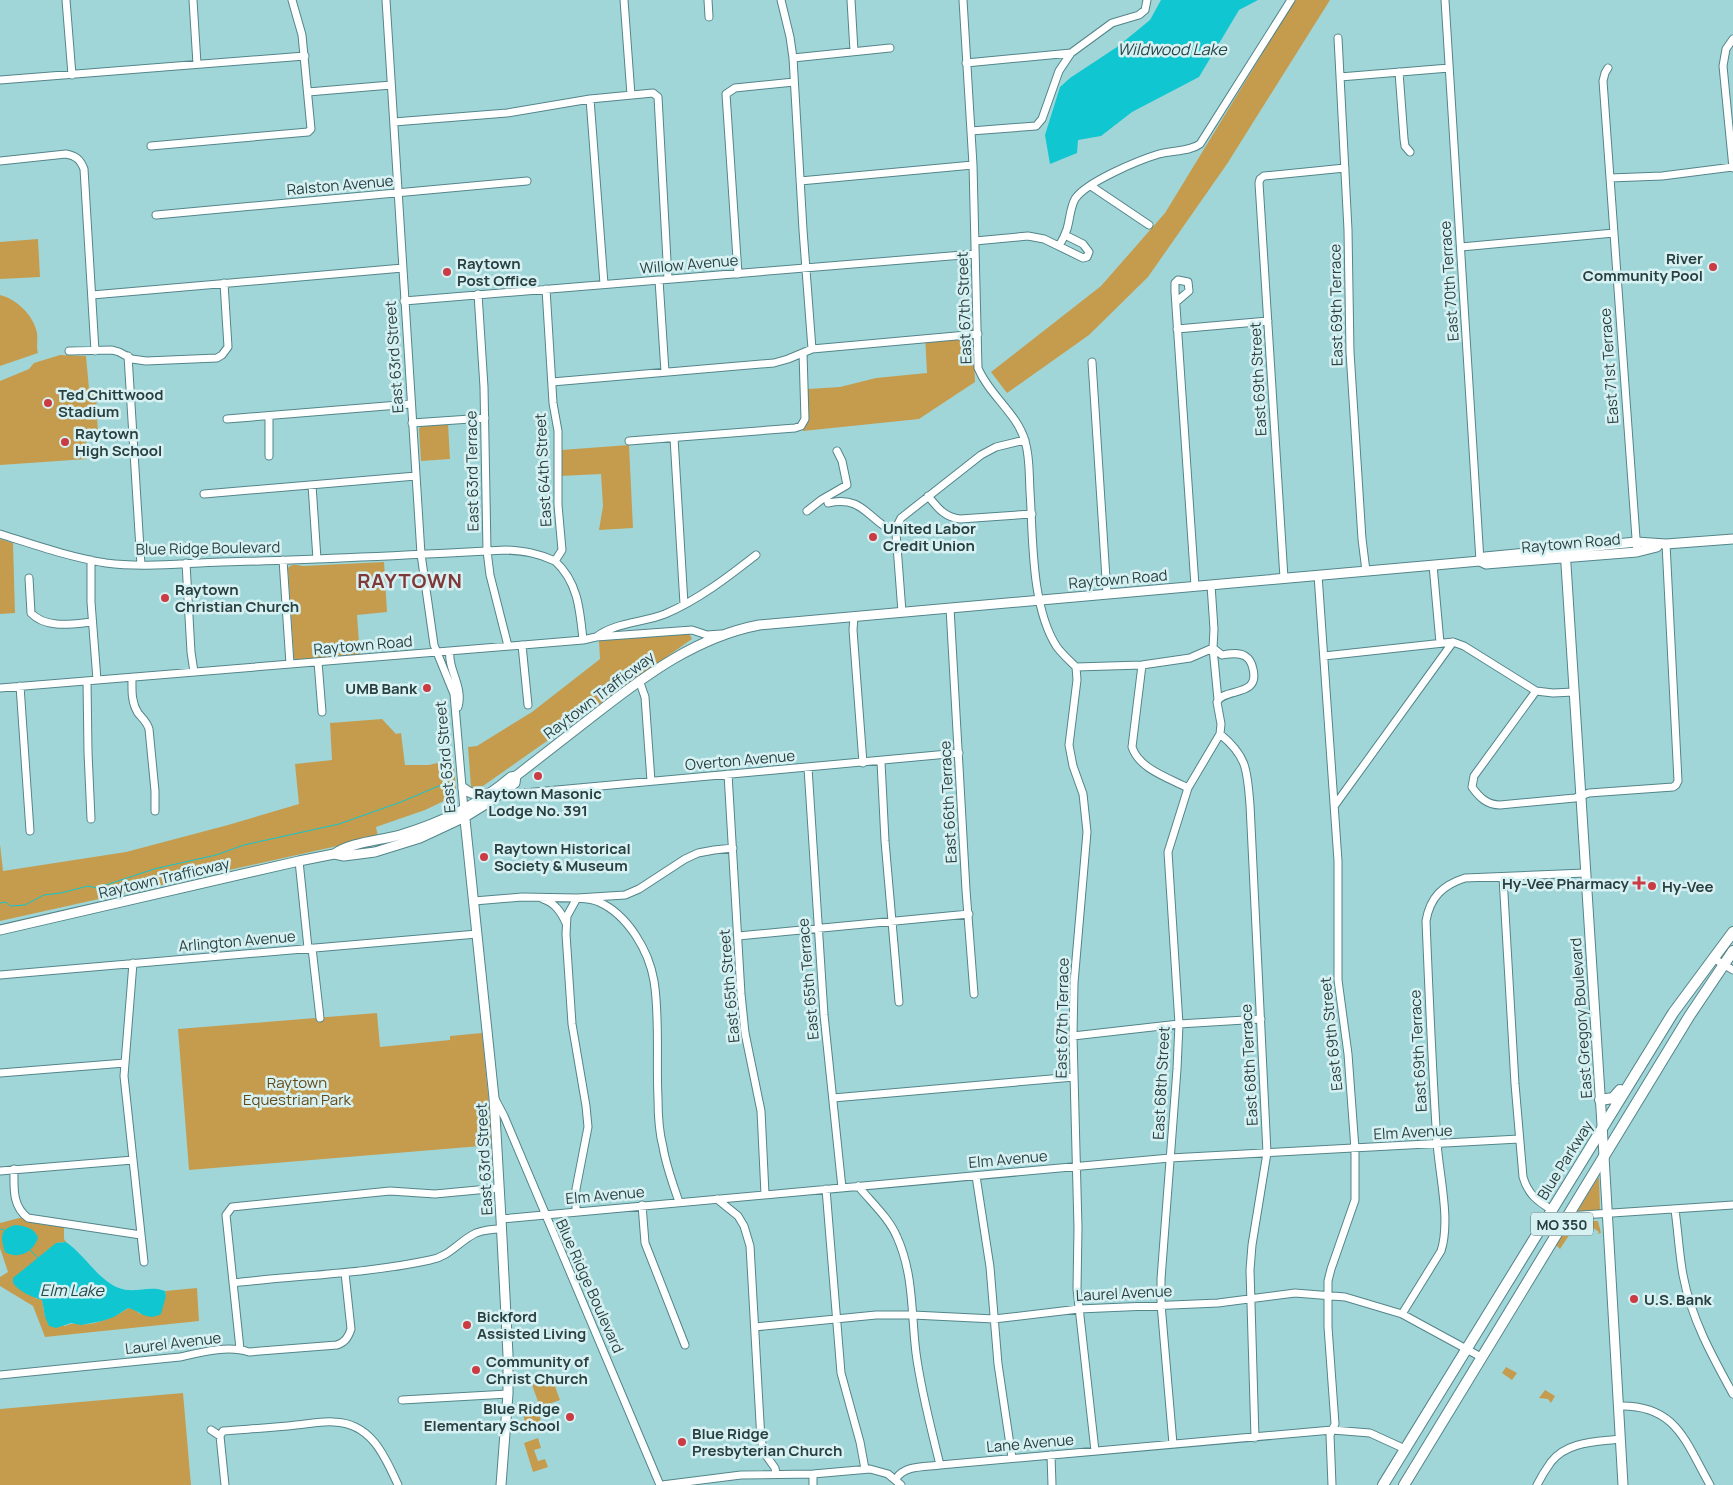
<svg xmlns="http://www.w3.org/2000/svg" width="1733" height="1485" font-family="Manrope,sans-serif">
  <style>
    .green { fill: #c59c4e }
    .water { fill: #0fc6d1 }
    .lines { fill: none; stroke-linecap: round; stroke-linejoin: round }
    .stream { stroke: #0fc6d1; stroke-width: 1 }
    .minor-casing { stroke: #538589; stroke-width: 9 }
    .major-casing { stroke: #538589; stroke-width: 11 }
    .highway-casing { stroke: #538589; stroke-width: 12 }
    .minor { stroke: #fff; stroke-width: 7 }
    .major { stroke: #fff; stroke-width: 9 }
    .highway { stroke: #fff; stroke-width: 10 }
    .poi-dot { fill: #cb3b44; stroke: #d7f1f3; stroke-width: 2 }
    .labels { text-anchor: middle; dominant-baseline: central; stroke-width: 5; stroke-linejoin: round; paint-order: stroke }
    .shield { fill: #d7f1f3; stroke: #5d7476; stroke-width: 1 }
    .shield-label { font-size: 14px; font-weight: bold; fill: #293f40 }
    .street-label { font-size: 15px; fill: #293f40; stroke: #d7f1f3 }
    .poi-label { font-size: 15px; font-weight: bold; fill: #293f40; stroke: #d7f1f3; text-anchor: start }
    .park-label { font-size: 15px; fill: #634915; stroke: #d7f1f3 }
    .water-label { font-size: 16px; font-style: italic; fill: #264648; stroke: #d7f1f3 }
    .district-label { font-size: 20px; font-weight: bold; letter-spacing: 1px; fill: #803839; stroke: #d7f1f3 }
  </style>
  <rect width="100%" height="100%" fill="#a1d6d9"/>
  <path class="green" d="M1295 0H1330L1227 164 1148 277 1089 335 1007 393 991 372 1101 286 1165 213Z
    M38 239 40 277 0 279V242Z
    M0 295C17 299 34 316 37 333 38 340 36 346 38 353L0 366Z
    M973 329 975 382 919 419 803 431 800 392 808 389 840 387 876 378 927 373 925 335 970 331Z
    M60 355 86 356 89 389 96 393 98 435 86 439 87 459 0 465V381L29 369 34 363Z
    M448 423 450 459 421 461 419 429 420 427Z
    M629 445 633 528 599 530 603 506 601 474 560 476 561 450Z
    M0 539 13 543 15 613 0 614Z
    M384 562 387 612 357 615 360 656 296 660 294 658 288 568C292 563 297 565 303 566Z
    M689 633 692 639 483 786 471 787 468 747 477 746 532 712 600 659 599 641Z
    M382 719 396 734 401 733 405 765H429L453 759 456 789 446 800 425 810 376 827 378 837 0 921V844L3 871 126 852 228 825 299 804 295 764 332 760 330 723Z
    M377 1013 380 1047 450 1040V1036L482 1033 493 1145 189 1170 178 1029Z
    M1599 1177 1600 1211 1577 1212 1597 1179Z
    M23 1217C35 1226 50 1225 64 1227V1239L66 1242 56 1243 35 1298 42 1300 45 1317 65 1326C71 1323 74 1324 81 1324 93 1326 118 1316 128 1308L134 1309 140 1314 166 1296 165 1291 197 1288 199 1321 45 1337 33 1306 0 1286V1277L8 1272 0 1248V1223Z
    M1574 1219 1577 1220 1578 1226 1574 1228 1560 1249 1555 1244 1569 1222Z
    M1587 1221H1598L1601 1233 1597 1234 1599 1232 1589 1225 1585 1228 1580 1226 1586 1223Z
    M1506 1367 1517 1373 1512 1380 1502 1373Z
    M552 1378 560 1400 540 1407 532 1385Z
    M1545 1390 1555 1396 1551 1403 1548 1399 1539 1398Z
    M183 1393 191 1485H0V1409Z
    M539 1406 541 1427 525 1429 523 1408Z
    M538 1438 541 1448 534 1450 538 1461 545 1459 548 1467 533 1472 524 1443Z"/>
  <path class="water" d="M1161 0H1258L1239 10 1199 77 1132 112 1101 136 1078 140 1077 153 1050 164 1045 135 1060 87 1070 78 1117 47 1150 20Z
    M16 1225C25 1226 35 1228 38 1238 33 1252 19 1260 5 1252 0 1237 0 1228 16 1225Z
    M66 1242C84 1254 99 1281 119 1288 134 1294 150 1285 165 1291L166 1296 161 1314C146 1322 141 1311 128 1308L114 1317 102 1321 81 1325 71 1323 56 1328 49 1326 45 1317 42 1300C30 1296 20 1292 13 1283V1278L56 1243Z"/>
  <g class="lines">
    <path class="stream" d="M0 903 6 902 10 906 25 905 44 895 61 893 88 886 97 888 154 869 216 855 244 845 339 824 401 802 448 782
      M0 1229 4 1230
      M30 1250 38 1258"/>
    <defs>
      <path id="minor" d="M66 0 72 75
        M193 0 197 64
        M386 0 421 554 434 645 454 694 464 810
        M624 0 631 95
        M708 0 709 17
        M781 0 790 37 793 58 803 230 812 349
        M851 0 854 51
        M963 0 973 165 978 368C989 395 1017 413 1025 441 1030 457 1029 475 1030 491 1033 537 1031 608 1057 647 1062 654 1070 661 1076 667L1077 680 1069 745 1073 766 1083 794 1087 832 1074 983 1073 1036 1078 1228 1077 1289 1095 1451
        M1445 0 1480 561
        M1338 38 1348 230 1350 352 1362 539 1366 571
        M1733 39 1726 49 1723 66 1733 168
        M793 58 890 48
        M966 63 1071 53
        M1608 68 1605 73 1603 81 1637 552
        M1399 72 1404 139 1405 146 1410 152
        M1340 77 1449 68
        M0 80 305 56
        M308 92 391 85
        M590 99 604 284
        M394 122 507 113 590 99 653 93 658 97 668 279
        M971 131 1036 126 1042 119 1059 71 1071 53 1112 23 1139 15 1145 10 1147 0
        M151 146 308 132 311 129 302 35 292 0
        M0 161 66 154C76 156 80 159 84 169L95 351
        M1610 178 1662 176 1733 167
        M800 181 973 165
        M1091 186 1149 225
        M156 215 527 181
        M975 241 1028 236 1044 239 1083 258 1087 257 1089 252 1083 244 1065 235
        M1059 246C1062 241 1065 235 1067 229 1070 219 1070 208 1075 199 1086 182 1139 160 1159 154 1172 150 1189 152 1200 144L1291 0
        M1461 247 1614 233
        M738 274 726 94 735 88 794 82
        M659 280 665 372
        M546 289 553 403 558 431V505L562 550 555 561C578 582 580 610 583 640
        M478 294 484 387 487 551 490 575 508 646
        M92 295 403 268
        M404 301 975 254
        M1176 302 1189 291 1188 282 1178 280 1175 283V292L1195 586
        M1177 329 1268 321
        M69 351 112 350 119 352 132 359 146 361 217 358 222 355 228 347 224 283
        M128 356 141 565
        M1092 362 1107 594
        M552 382 774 363 788 359 812 349 978 334
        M227 419 411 404
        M412 423 485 418
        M674 438 684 604
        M629 441 795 428 801 426 805 419 803 353
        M269 456V416
        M312 485 317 559
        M204 494 416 476
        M928 496C938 508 944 517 960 519L1032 514
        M828 503C864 495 867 520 896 533
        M807 511 821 500 847 485 842 461 837 451
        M0 534C35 545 69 557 106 563 144 568 184 563 222 562 317 560 411 555 506 550 524 551 538 553 555 561
        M91 560V602L97 680
        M283 560 290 664
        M186 563 191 652 194 672
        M1433 565 1440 643
        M1318 575 1338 861V980L1348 1054 1355 1149V1200L1331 1269 1328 1281V1327L1335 1424 1330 1435 1332 1485
        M29 578 31 613C46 629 72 624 92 622
        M1284 578 1259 183 1260 179 1264 176 1345 168
        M1211 585 1214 629 1213 648 1222 655C1229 654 1238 652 1245 656 1250 659 1252 664 1253 669 1260 698 1224 687 1217 702L1221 724 1220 734C1248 757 1247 771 1250 805L1267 1153 1252 1245 1250 1270 1255 1438
        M950 608 966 890 974 994
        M902 612 896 533 897 526 901 518 981 455 996 447 1025 440
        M854 617 853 630 863 763
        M596 637C616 622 642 623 665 614 698 600 728 577 756 555
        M522 645 528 705
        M450 651C447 668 464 687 458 707
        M1324 656 1453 642 1464 646 1536 691 1553 693 1574 692
        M318 662 322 712
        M1142 665 1132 747C1139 769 1169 778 1188 788
        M1076 667 1142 665 1190 658 1213 648 1218 700
        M132 678C132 690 131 702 138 713 143 719 147 722 149 729L155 791V811
        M639 680 645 697 651 781
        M87 681 88 752 91 819
        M20 686 30 831
        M0 688 583 640 596 637 692 630 707 635 721 634
        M1536 691 1474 776 1472 787C1479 797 1487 805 1500 805L1575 798 1589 793 1673 787 1676 785 1678 781 1666 544
        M881 762 885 841 899 1002
        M808 768 824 1015 842 1188
        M728 774 741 994 745 1033 761 1111 765 1194
        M502 793 508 794 524 793 959 753
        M1335 805 1453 642
        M299 861 308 948
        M1503 877 1515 1084 1523 1177C1528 1194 1537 1201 1552 1210
        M543 899C555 903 561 912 566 923
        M474 901 522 897 577 898 625 895 639 889 685 859 698 853 714 850 733 848
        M738 936 969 914
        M312 948 320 1018
        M1713 958 1733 970
        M133 963 124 1076 144 1262
        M0 975 477 934
        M1073 1036 1179 1024 1261 1019
        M0 1073 125 1063
        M833 1098 1074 1077
        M495 1099 504 1116 660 1485
        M14 1169C14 1188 12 1206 28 1218L141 1235
        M0 1171 133 1160
        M976 1176 990 1267 998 1364 1012 1458
        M858 1186C872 1203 889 1218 897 1237 914 1275 911 1313 916 1353 921 1391 931 1428 940 1465
        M826 1189 841 1373 860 1442 865 1469
        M717 1199 738 1216 744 1226 750 1246 761 1440 765 1454 775 1468 776 1474
        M642 1205 645 1243 685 1345
        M1675 1210C1678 1231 1679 1253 1683 1275 1691 1318 1712 1356 1733 1394
        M576 1211V1189L588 1127 586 1106 572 1024 566 934 567 916 577 898C585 899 592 899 599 902 628 915 649 951 654 981 660 1018 656 1060 658 1098 658 1114 659 1132 663 1147 666 1166 673 1184 679 1202
        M1567 1216 1733 1205
        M501 1219 1170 1158 1519 1139
        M233 1283C299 1275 365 1274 430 1260 449 1257 459 1241 476 1233 484 1230 493 1229 502 1229
        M1402 1314 1441 1251C1451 1220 1439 1175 1437 1142 1432 1068 1429 994 1426 921 1430 897 1443 885 1465 878L1585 873
        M755 1327 876 1315H913L994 1319 1079 1309 1218 1303 1295 1293 1345 1297 1402 1314 1481 1357
        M240 1349 226 1215 232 1207 390 1191 435 1194 499 1188
        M0 1375 180 1357C202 1352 228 1345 249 1352L337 1345C345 1342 348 1338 351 1329L345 1273
        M402 1400 508 1394
        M1618 1406C1676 1404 1685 1441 1710 1485
        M211 1430 220 1436 225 1485
        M220 1436 223 1431C247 1429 272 1428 296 1425 309 1424 321 1421 334 1422 371 1423 385 1456 398 1485
        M1173 1444 1161 1304V1279L1177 1069 1179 1024 1168 852 1188 788 1220 734
        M1051 1455 1052 1485
        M813 1474V1485
        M896 1479C904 1465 925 1467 940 1465L1332 1430 1370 1433 1405 1449
        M662 1485 741 1475 813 1474 870 1469 888 1474 901 1485
        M1537 1485C1541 1477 1546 1469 1551 1462 1567 1441 1597 1442 1620 1439"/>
      <path id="major" d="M1565 549 1604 1156 1623 1485
        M1480 561 1486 564 1637 552 1657 547
        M463 788C471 795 479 795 489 794
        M464 810 494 1098 501 1219 508 1355V1394L501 1485
        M334 854C352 842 378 841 400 835 441 823 478 805 511 777L516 776C543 755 570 734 597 713 647 674 697 637 759 625L1480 561 1485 557 1636 542 1666 544 1733 539
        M0 930 299 861 334 854 344 856 375 852 420 838 465 817 486 804 515 783 516 776"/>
      <path id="highway" d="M1600 1100 1613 1098 1620 1090
        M1383 1485 1673 1013 1733 932
        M1404 1485 1690 1015 1733 951"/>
    </defs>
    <use href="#minor" class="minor-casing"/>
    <use href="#major" class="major-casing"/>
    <use href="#highway" class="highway-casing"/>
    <use href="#minor" class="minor"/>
    <use href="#major" class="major"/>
    <use href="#highway" class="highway"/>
  </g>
  <g class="poi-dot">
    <circle cx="1713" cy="267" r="5"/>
    <circle cx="447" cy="272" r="5"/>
    <circle cx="48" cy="403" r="5"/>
    <circle cx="65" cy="442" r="5"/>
    <circle cx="873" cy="537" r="5"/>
    <circle cx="165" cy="598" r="5"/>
    <circle cx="427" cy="688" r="5"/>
    <circle cx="538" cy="776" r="5"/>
    <circle cx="484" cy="857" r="5"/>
    <path d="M1636.5 875.5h5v5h5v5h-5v5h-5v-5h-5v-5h5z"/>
    <circle cx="1652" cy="886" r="5"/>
    <circle cx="1634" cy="1299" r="5"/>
    <circle cx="467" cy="1325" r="5"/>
    <circle cx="476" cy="1370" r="5"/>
    <circle cx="570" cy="1417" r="5"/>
    <circle cx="682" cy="1442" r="5"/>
  </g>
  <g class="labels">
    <rect class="shield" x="1531" y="1212.5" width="62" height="23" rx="4"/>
    <g class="shield-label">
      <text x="1562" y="1224">MO 350</text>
    </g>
    <g class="street-label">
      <text transform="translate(340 185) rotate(-5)">Ralston Avenue</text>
      <text transform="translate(689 264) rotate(-5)">Willow Avenue</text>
      <text transform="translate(1449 281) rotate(-94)">East 70th Terrace</text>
      <text transform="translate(1336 305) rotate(-91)">East 69th Terrace</text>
      <text transform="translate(964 308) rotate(-92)">East 67th Street</text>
      <text transform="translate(394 357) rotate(-94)">East 63rd Street</text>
      <text transform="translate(1609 366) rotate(-94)">East 71st Terrace</text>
      <text transform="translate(1258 379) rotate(-93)">East 69th Street</text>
      <text transform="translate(543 470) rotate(-93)">East 64th Street</text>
      <text transform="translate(472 471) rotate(-91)">East 63rd Terrace</text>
      <text transform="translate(1571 543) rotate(-5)">Raytown Road</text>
      <text transform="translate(208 548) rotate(-1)">Blue Ridge Boulevard</text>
      <text transform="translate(1118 579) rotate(-5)">Raytown Road</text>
      <text transform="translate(363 645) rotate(-5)">Raytown Road</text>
      <text transform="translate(599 695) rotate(-37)">Raytown Trafficway</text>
      <text transform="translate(445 757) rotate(-95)">East 63rd Street</text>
      <text transform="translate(740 760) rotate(-5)">Overton Avenue</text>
      <text transform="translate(948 802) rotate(-93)">East 66th Terrace</text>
      <text transform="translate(164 878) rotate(-13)">Raytown Trafficway</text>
      <text transform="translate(237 941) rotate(-5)">Arlington Avenue</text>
      <text transform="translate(808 979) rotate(-95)">East 65th Terrace</text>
      <text transform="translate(729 986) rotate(-95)">East 65th Street</text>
      <text transform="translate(1062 1018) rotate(-89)">East 67th Terrace</text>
      <text transform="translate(1581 1018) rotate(-94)">East Gregory Boulevard</text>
      <text transform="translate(1331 1034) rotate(-96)">East 69th Street</text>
      <text transform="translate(1418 1051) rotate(-93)">East 69th Terrace</text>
      <text transform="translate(1249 1065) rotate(-93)">East 68th Terrace</text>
      <text transform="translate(1161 1083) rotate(-87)">East 68th Street</text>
      <text transform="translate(1413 1132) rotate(-3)">Elm Avenue</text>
      <text transform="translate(484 1159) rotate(-93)">East 63rd Street</text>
      <text transform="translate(1008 1159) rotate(-5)">Elm Avenue</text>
      <text transform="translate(1565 1160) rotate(-58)">Blue Parkway</text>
      <text transform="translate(605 1195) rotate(-5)">Elm Avenue</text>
      <text transform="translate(590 1286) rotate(66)">Blue Ridge Boulevard</text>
      <text transform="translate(1124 1293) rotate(-3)">Laurel Avenue</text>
      <text transform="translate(173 1343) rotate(-7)">Laurel Avenue</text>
      <text transform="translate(1030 1443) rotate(-5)">Lane Avenue</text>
    </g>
    <g class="poi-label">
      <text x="1703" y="258" text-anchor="end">River<tspan x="1703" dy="17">Community Pool</tspan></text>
      <text x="457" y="263">Raytown<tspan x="457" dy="17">Post Office</tspan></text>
      <text x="58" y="394">Ted Chittwood<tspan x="58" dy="17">Stadium</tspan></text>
      <text x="75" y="433">Raytown<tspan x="75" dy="17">High School</tspan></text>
      <text x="883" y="528">United Labor<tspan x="883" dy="17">Credit Union</tspan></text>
      <text x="175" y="589">Raytown<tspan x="175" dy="17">Christian Church</tspan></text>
      <text x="417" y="688" text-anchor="end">UMB Bank</text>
      <text x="538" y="793" text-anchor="middle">Raytown Masonic<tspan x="538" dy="17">Lodge No. 391</tspan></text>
      <text x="494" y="848">Raytown Historical<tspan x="494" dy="17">Society &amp; Museum</tspan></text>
      <text x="1629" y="883" text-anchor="end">Hy-Vee Pharmacy</text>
      <text x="1662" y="886">Hy-Vee</text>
      <text x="1644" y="1299">U.S. Bank</text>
      <text x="477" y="1316">Bickford<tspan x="477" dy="17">Assisted Living</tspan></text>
      <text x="486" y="1361">Community of<tspan x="486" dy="17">Christ Church</tspan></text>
      <text x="560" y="1408" text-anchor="end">Blue Ridge<tspan x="560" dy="17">Elementary School</tspan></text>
      <text x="692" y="1433">Blue Ridge<tspan x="692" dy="17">Presbyterian Church</tspan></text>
    </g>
    <g class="park-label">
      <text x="297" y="1082">Raytown<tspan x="297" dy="17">Equestrian Park</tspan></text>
    </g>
    <g class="water-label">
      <text x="1172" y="49">Wildwood Lake</text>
      <text x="72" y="1290">Elm Lake</text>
    </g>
    <g class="district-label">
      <text x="410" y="580">RAYTOWN</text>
    </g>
  </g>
</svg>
